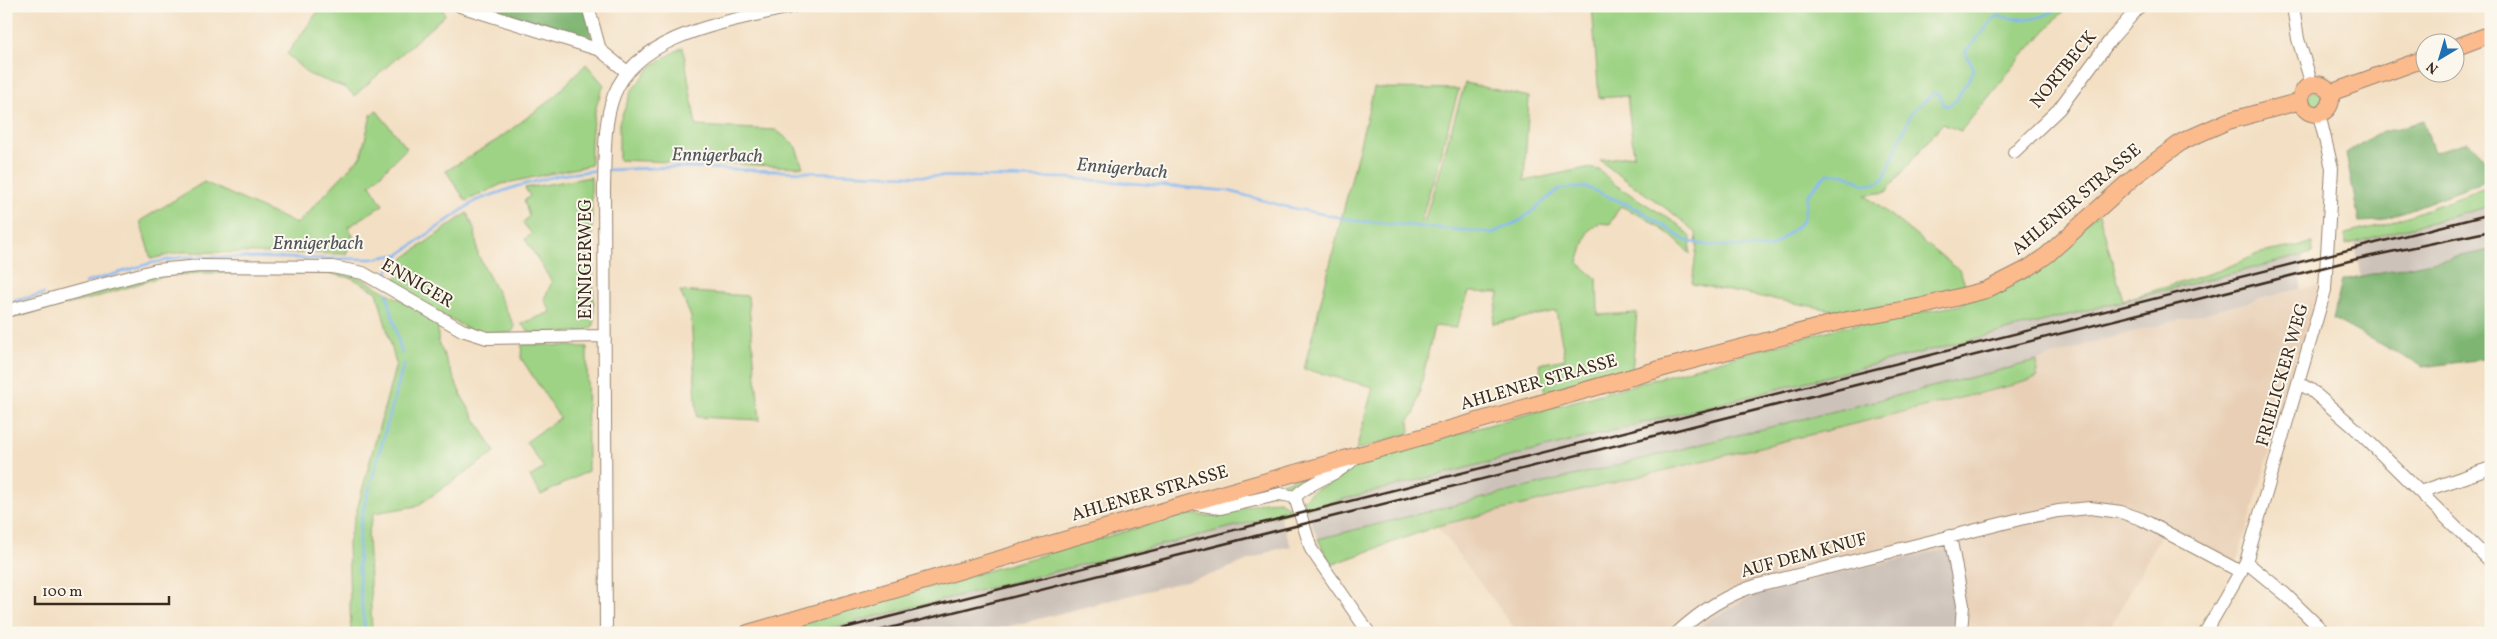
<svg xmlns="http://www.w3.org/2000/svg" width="2497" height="639" font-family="Vollkorn,serif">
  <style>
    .built { fill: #e8cfb5 }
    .industrial { fill: #cdc2b9 }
    .green { fill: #9ed385; stroke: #6c7e52 }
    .forest { fill: #7eb572; stroke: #5c7048 }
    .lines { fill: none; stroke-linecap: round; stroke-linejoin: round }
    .stream { stroke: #84b8f2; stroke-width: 2.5 }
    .minor-casing { stroke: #978470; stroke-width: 14 }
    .major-casing { stroke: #978470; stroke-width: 18 }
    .minor { stroke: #fff; stroke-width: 12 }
    .major { stroke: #fbbb8d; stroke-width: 16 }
    .rail { stroke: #3b2a1e; stroke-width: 2.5 }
    .labels { text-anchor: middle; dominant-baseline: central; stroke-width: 4; stroke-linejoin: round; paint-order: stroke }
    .street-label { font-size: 18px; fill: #3b2a1e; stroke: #fbf7ec }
    .water-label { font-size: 19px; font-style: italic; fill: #51555e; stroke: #fbf7ec }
  </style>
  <rect width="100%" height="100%" fill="#fbf7ec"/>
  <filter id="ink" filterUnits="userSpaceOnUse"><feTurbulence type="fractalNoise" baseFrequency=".02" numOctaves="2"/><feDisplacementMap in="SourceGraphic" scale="10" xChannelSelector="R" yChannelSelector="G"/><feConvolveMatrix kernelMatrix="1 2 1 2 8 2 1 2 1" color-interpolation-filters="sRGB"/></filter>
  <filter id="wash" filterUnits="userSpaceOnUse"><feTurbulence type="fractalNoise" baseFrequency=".0096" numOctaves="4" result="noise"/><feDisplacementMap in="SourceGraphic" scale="20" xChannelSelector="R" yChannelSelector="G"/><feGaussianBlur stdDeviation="1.12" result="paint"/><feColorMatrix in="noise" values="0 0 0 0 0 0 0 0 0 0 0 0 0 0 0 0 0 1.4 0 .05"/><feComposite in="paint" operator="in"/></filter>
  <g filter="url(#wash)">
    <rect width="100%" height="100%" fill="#f3dfc3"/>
    <path class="built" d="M2319 285 2236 566 2166 526 2107 633H1956L1953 548 1823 576 1747 599 1708 620 1694 633H1518L1437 526 2017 384 2037 378V361L2098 341Z"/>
    <path class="industrial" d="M2491 206V250L2360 276 2355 243Z
      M2304 255 2300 289 2098 341 2037 361 1318 539 1306 509Z
      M1279 515 1291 546 1274 550 1213 574 983 633H807Z
      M1953 548 1956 633H1694L1708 620 1747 599 1823 576Z"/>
    <path class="green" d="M322 6H442L445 15 354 96 346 88 308 74 287 54Z
      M1592 6H2068L2021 57 1961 131 1942 124 1886 192 1865 195 1959 270 1967 288 1924 300 1848 313 1692 284 1697 245 1696 233C1667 205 1630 186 1600 160L1634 155 1627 96 1599 98Z
      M683 47 696 126 776 130 795 145 803 167 619 160V123L632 90 654 64Z
      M586 64 604 85C592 111 590 137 591 165L502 184 466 201 446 171 497 140 553 98Z
      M1465 83 1529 97 1524 181 1586 168 1600 170 1614 184 1679 225 1691 238 1690 254C1670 232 1647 217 1620 206L1610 224 1599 223 1588 231 1578 263 1597 279 1598 315 1637 313 1632 372 1546 396 1539 364 1565 359 1556 311 1493 324 1499 293 1469 292 1456 328 1434 326 1415 413 1409 420 1410 433 1356 450 1373 387 1304 369 1374 88 1459 89 1421 221 1424 222Z
      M2308 99a8 8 0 1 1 16 0a8 8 0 1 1-16 0Z
      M376 110 407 148 370 185 383 205 348 227 353 236 346 254 182 252 151 259 140 221 204 182 297 224 361 156 371 115Z
      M591 177 594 325 586 332 531 333 521 324 551 312 544 299 552 282 525 239 532 234 523 223 529 216 524 201 530 196 525 188Z
      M2491 186V206L2345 245V234L2383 225Z
      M467 213 475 231 478 255 515 327 511 333H475L393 287 404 258Z
      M2099 214 2123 300 2218 271 2261 253 2313 243 2312 253 1301 510V502L1311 492 1334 481 1366 459 1842 327 1960 305Z
      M200 268 352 273 438 321V341L462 397 495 452 417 506 374 513 368 534 372 633H351L348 543 396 364 377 292 352 278 327 273H200L164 276 90 299 6 319V313L157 273Z
      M680 291 748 296 760 420 697 417 691 317Z
      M522 344 587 347 588 471 541 495 530 477 544 468 526 442 560 418 521 358Z
      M2037 361V378L2017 384 1437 526 1331 565 1318 539Z
      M1335 466 1306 484 1289 490 1212 505Z
      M1279 501 1288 506 1292 512 810 633H769L1186 514 1209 516 1265 502Z"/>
    <path class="forest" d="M473 6H585L592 40 588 42Z
      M2423 121 2434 152 2468 142C2479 151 2491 163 2491 179L2379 221 2359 222 2346 153 2376 134Z
      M2491 250V358L2423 367 2333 319 2342 280Z"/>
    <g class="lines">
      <path class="stream" d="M607 170 676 167 912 176 1067 178 1229 191 1287 207 1358 221 1493 233 1521 220 1559 189 1586 187 1640 210 1686 241 1706 245 1767 248 1772 247 1803 221 1807 197 1813 188 1827 174H1845L1865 185 1877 183 1884 178 1911 113 1934 93 1940 95 1943 105 1947 106 1957 100C1961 88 1970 81 1974 69L1965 51C1978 40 1985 27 1997 16 2017 20 2043 23 2059 6
        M385 280 390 265 399 255
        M85 283 148 264 182 257 371 259 400 254 475 201 518 186 560 175 599 170
        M387 293 402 354
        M6 303 44 294
        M372 480 404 363
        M365 633C359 579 352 539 370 486"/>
    </g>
  </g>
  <g filter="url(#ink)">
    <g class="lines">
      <defs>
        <path id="minor" d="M460 6 600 50 627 72
          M588 6 600 50
          M2293 6 2298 39 2312 85
          M2014 152 2059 109 2111 39 2140 6
          M6 311 156 270 200 266 332 267 363 273 462 330 487 338 604 336
          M2298 383 2311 390 2356 429 2491 562
          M2420 492 2491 468
          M1295 497 1311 549 1369 633
          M1295 497C1310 480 1337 477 1356 457
          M1190 503 1221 508 1280 494 1295 497
          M1950 536 1963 605 1961 633
          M2246 562 2285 594 2325 633
          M606 633 604 189C605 158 603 124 614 95 639 31 736 21 794 6
          M1677 633C1702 610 1726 595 1758 585L2020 519 2058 511 2090 508 2121 512 2141 519 2241 572
          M2205 633 2246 562 2325 290 2332 168 2319 114"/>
        <path id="major" d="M2454 48 2491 34
          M2301 99a15 15 0 1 1 30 0a15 15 0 1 1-30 0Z
          M2330 93 2424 59
          M748 633 1190 503 1667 367 1842 321 1923 306 1986 290 2027 269 2047 255 2135 176 2183 141 2228 121 2301 101"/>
      </defs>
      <use href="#minor" class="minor-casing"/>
      <use href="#major" class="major-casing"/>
      <use href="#minor" class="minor"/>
      <use href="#major" class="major"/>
      <path class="rail" d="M825 633 2491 214
        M870 633 2357 259 2491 231"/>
    </g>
  </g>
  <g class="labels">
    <g class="street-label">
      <text transform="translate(2064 70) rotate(-51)">NORTBECK</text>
      <text transform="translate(2077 200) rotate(-40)">AHLENER STRASSE</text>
      <text transform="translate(586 259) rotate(-90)">ENNIGERWEG</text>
      <text transform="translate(417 284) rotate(30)">ENNIGER</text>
      <text transform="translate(2283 375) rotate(-74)">FRIELICKER WEG</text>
      <text transform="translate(1539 383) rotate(-16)">AHLENER STRASSE</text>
      <text transform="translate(1150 494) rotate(-16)">AHLENER STRASSE</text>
      <text transform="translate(1804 556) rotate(-15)">AUF DEM KNUF</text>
    </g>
    <g class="water-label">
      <text transform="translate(717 156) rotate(1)">Ennigerbach</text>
      <text transform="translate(1122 169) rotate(5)">Ennigerbach</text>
      <text x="318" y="244">Ennigerbach</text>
    </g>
  </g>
  <rect width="2497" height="639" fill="none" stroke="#fbf7ec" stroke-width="25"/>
  <g transform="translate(2440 58) rotate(218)"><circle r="24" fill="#fbf7ec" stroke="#aea59a"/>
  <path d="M0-4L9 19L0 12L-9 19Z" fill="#1f6fb2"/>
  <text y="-8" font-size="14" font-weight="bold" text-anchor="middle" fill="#3b2a1e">N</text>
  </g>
  <path d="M35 596v8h134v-8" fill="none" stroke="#3b2a1e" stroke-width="2.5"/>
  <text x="42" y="596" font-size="15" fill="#3b2a1e" stroke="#fbf7ec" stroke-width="4" paint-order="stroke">100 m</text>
</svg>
